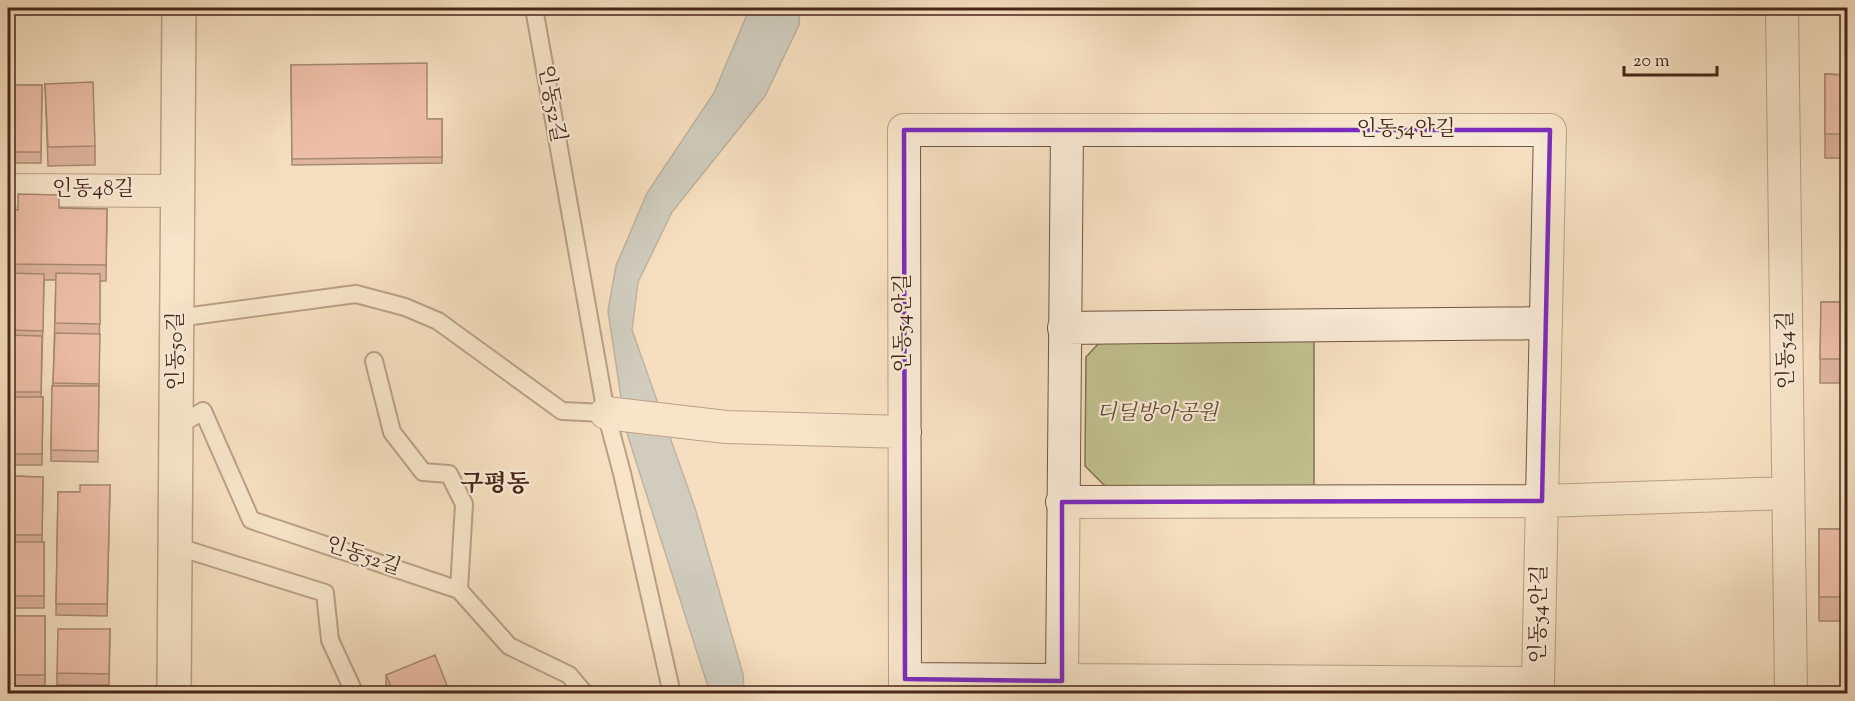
<svg xmlns="http://www.w3.org/2000/svg" width="1855" height="701" font-family="'Sorts Mill Goudy','Noto Serif KR',serif">
  <style>
    .green { fill: #c1c08f; stroke: #847354; stroke-width: 1.5 }
    .water { fill: #a3b9be; stroke: #7f7e7c; stroke-width: 1.5 }
    .lines { fill: none; stroke-linecap: round; stroke-linejoin: round }
    .service-casing { stroke: #745443; stroke-width: 20 }
    .minor-casing { stroke: #745443; stroke-width: 34 }
    .tertiary-casing { stroke: #745443; stroke-width: 36 }
    .service { stroke: #f9ead6; stroke-width: 16 }
    .minor { stroke: #f9ead6; stroke-width: 32 }
    .tertiary { stroke: #f9ead6; stroke-width: 33 }
    .wall { fill: #c48478; stroke: #482619; stroke-width: 1.5 }
    .building { fill: #e4998c; stroke: #482619; stroke-width: 1.5 }
    .marked { fill: none; stroke: #7b2cbf; stroke-width: 4.5; stroke-linejoin: round }
    .labels { text-anchor: middle; dominant-baseline: central; stroke-width: 4.5; stroke-linejoin: round; paint-order: stroke }
    .street-label { font-size: 21px; fill: #482619; stroke: #f9ead6 }
    .park-label { font-size: 21px; font-style: italic; fill: #664c36; stroke: #f9ead6 }
    .quarter-label { font-size: 24px; font-weight: bold; fill: #482619; stroke: #f9ead6 }
  </style>
  <rect width="100%" height="100%" fill="#f6dfc0"/>
  <filter id="stains"><feTurbulence type="fractalNoise" baseFrequency=".00333" numOctaves="4"/><feColorMatrix values="0 0 0 0 .2 0 0 0 0 .09 0 0 0 0 .02 0 0 0 .5 -.17"/></filter>
  <radialGradient id="worn" r=".72"><stop offset=".6" stop-color="#630" stop-opacity="0"/><stop offset="1" stop-color="#630" stop-opacity=".3"/></radialGradient>
  <path class="green" d="M1314 341V486H1105L1085 466 1086 357 1100 342Z"/>
  <path class="water" d="M747 8H800L799 25 765 96 672 212 638 282 632 330 695 508 743 674 744 693H710L626 430 608 311 616 266 647 193 714 93 746 17Z"/>
  <g class="lines">
    <defs>
      <path id="service" d="M534 8 606 413 622 473 672 694
        M177 318 356 294 405 307 438 321 562 411 606 413
        M374 361 392 432 423 472 449 474 464 504 459 590
        M176 427 203 411 251 520 459 590 509 646 569 675 585 694
        M175 546 325 593 330 640 355 694"/>
      <path id="minor" d="M1782 8 1791 694
        M8 190 178 191
        M1064 328 1546 323
        M606 413 726 427 905 432
        M1062 502 1542 501 1788 493
        M905 679 1538 683 1550 130H904L905 679V694
        M1062 681 1067 130"/>
      <path id="tertiary" d="M174 694 179 8"/>
    </defs>
    <use href="#service" class="service-casing"/>
    <use href="#minor" class="minor-casing"/>
    <use href="#tertiary" class="tertiary-casing"/>
    <use href="#service" class="service"/>
    <use href="#minor" class="minor"/>
    <use href="#tertiary" class="tertiary"/>
  </g>
  <path class="wall" d="M291 65 427 119H442V163L292 165Z
    M1825 74 1848 75V158H1825Z
    M45 84 95 146V165L48 166Z
    M8 85H42L41 163H8Z
    M59 208 107 209 106 281H100L98 462 51 461 52 386H53L56 280H44L41 397H43L42 465H8V210Z
    M1821 302H1848V383H1820Z
    M8 476 43 477 42 542H44V608H8Z
    M110 485 107 616 56 615 58 492H80Z
    M1819 529H1848V621H1819Z
    M8 616H45V686H15L8 681Z
    M110 629 109 685H57V673Z
    M386 675 450 693H387L386 691Z"/>
  <path class="building" d="M427 63V119H442V157L292 159 291 65Z
    M1825 74 1848 75V134H1825Z
    M93 82 95 146 48 147 45 84Z
    M8 85H42L41 152H8Z
    M18 194 59 195V208L107 209 106 265 8 264V210H18Z
    M8 273 44 274 43 331 8 330Z
    M56 273 100 274V324L55 323Z
    M1821 302H1848V359H1820Z
    M55 333 100 334 99 384 53 383Z
    M8 335 42 336 41 392H8Z
    M52 386H99L98 451 51 450Z
    M8 397H43L42 454H8Z
    M8 476 43 477 42 535H8Z
    M80 485H110L107 604H56L58 492H80Z
    M1819 529H1848V597H1819Z
    M8 542H44V596H8Z
    M8 616H45V675H15L8 669Z
    M58 629H110L109 674 57 673Z
    M435 655 450 693H394L386 675Z"/>
  <path d="M0 0H1855V701H0ZM904 130H1550L1542 501 1062 502V681L905 679Z" fill="#f6dfc0" fill-opacity=".55" fill-rule="evenodd"/>
  <path class="marked" d="M904 130H1550L1542 501 1062 502V681L905 679Z"/>
  <g class="labels">
    <g class="street-label">
      <text transform="translate(551 104) rotate(80)">인동52길</text>
      <text x="1406" y="130">인동54안길</text>
      <text x="93" y="190">인동48길</text>
      <text transform="translate(904 323) rotate(-90)">인동54안길</text>
      <text transform="translate(1787 350) rotate(-91)">인동54길</text>
      <text transform="translate(177 351) rotate(-90)">인동50길</text>
      <text transform="translate(363 557) rotate(19)">인동52길</text>
      <text transform="translate(1540 614) rotate(-89)">인동54안길</text>
    </g>
    <g class="park-label">
      <text x="1157" y="414">디딜방아공원</text>
    </g>
    <g class="quarter-label">
      <text x="495" y="485">구평동</text>
    </g>
  </g>
  <rect width="1855" height="701" fill="none" stroke="#f6dfc0" stroke-width="30"/>
  <rect x="9" y="9" width="1837" height="683" fill="none" stroke="#482619" stroke-width="3"/>
  <rect x="15" y="15" width="1825" height="671" fill="none" stroke="#482619" stroke-width="1.5"/>
  <path d="M1624 66v9h93v-9" fill="none" stroke="#482619" stroke-width="3"/>
  <text x="1633" y="66" font-size="18" fill="#482619" stroke="#f9ead6" stroke-width="4.5" paint-order="stroke">20 m</text>
  <rect width="100%" height="100%" filter="url(#stains)"/>
  <rect width="100%" height="100%" fill="url(#worn)"/>
</svg>
